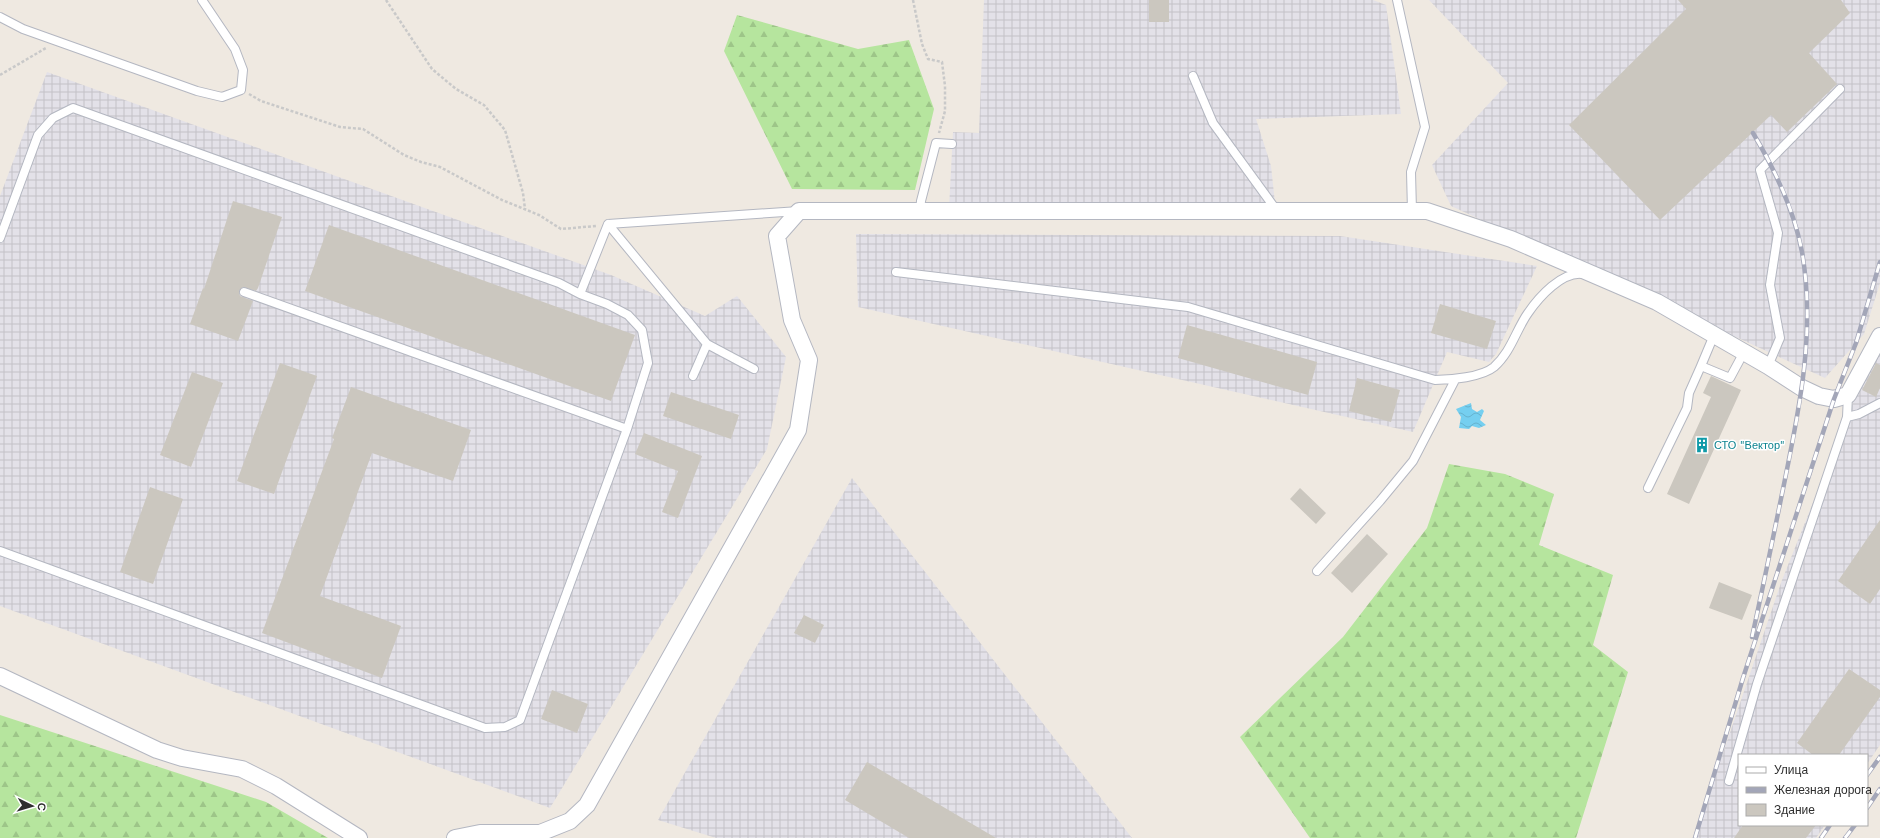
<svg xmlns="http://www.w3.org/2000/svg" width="1880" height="838" font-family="'Work Sans',sans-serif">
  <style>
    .industrial { fill: url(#industrial-grid) }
    .forest { fill: url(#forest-firs) }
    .water { fill: url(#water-waves) }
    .building { fill: #cbc7bf }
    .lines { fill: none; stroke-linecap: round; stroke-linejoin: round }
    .service-casing { stroke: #b4b7c1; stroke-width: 10 }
    .minor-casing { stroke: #b4b7c1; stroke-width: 18 }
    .path { stroke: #c9c9c9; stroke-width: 2.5; stroke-dasharray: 3 2; stroke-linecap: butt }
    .service { stroke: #fff; stroke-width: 8 }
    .minor { stroke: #fff; stroke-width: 16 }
    .rail-casing { stroke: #a3a6b8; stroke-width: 4.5 }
    .rail { stroke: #fff; stroke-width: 3; stroke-dasharray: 9; stroke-linecap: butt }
    .labels { text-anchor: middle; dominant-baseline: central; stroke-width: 3; stroke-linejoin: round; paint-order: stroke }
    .culture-label { font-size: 11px; fill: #0d838f; stroke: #fff; text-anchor: start }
  </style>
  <defs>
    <pattern id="industrial-grid" width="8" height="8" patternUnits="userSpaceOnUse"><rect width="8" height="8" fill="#e3e1e8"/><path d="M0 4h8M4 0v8" fill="none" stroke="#c3c1c7"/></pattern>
    <pattern id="forest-firs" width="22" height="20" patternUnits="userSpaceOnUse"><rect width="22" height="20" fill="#b6e59e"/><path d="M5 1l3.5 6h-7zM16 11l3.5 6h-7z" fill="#9dc588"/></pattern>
    <pattern id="water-waves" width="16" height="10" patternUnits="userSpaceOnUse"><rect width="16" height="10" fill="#75cff0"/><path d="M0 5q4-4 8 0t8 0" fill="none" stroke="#66b2ce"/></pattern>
  </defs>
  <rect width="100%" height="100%" fill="#efe9e1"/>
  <path class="industrial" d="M984 0H1373L1386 5 1401 114 1256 119 1271 166 1275 203 949 208 953 132 979 133Z
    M1429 0H1880V283L1864 334 1825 378 1451 206 1432 165 1508 83Z
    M47 72 611 275 705 316 737 296 786 357 767 449 550 808 0 606V196Z
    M856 234 1340 236 1537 266 1496 354 1489 362 1447 352 1413 432 858 307Z
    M1880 348V745L1867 764V755H1739V825H1825L1816 838H1694L1782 580 1859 388Z
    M852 478 1132 838H716L658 820Z"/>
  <path class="forest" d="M737 15 858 49 909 40 934 109 915 190 792 189 724 51Z
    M1449 464 1505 474 1554 494 1539 545 1613 575 1593 645 1628 672 1576 838H1310L1240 737 1343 637 1427 528Z
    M0 715 266 802 328 838H0Z"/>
  <path class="water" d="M1471 403 1472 409 1477 412 1482 409 1484 411 1480 420 1486 425 1479 428 1472 426 1469 429 1459 428 1461 417 1456 409Z"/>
  <path class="building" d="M1149 0H1169V22H1149Z
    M1678 0H1841L1850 13 1809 53 1837 84 1787 132 1771 115 1660 220 1569 125 1686 9Z
    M233 201 282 217 258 288 256 291 243 287 239 291 240 296 253 301 238 341 190 324 203 288 204 289Z
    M329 225 635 335 611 401 305 291Z
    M1440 304 1496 321 1487 349 1431 333Z
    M1187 325 1317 362 1308 395 1178 358Z
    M280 363 317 376 274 494 237 481Z
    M1876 363 1880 365V388L1876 397 1862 390Z
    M192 372 223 383 191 467 160 455Z
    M1711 376 1741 390 1689 504 1667 494 1711 397 1703 393Z
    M1357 378 1400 390 1391 422 1349 411Z
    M351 387 471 430 453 481 372 453 320 596 401 626 382 678 262 633 334 439 332 438Z
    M671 392 739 415 731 439 663 416Z
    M644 433 702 456 678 518 662 512 678 471 635 454Z
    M150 487 183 499 153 584 120 572Z
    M1300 488 1326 513 1316 524 1290 499Z
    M1880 520V589L1870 604 1838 581Z
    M1367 534 1388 554 1352 593 1331 573Z
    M1719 582 1752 595 1742 620 1709 608Z
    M804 615 824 625 815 643 794 633Z
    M1849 669 1880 690V697L1839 755H1813L1797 743Z
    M552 690 588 704 577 733 541 719Z
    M867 762 996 838H909L845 800Z
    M1743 825H1816L1806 838H1734Z"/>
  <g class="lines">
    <defs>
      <path id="service" d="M1397 0 1425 127 1411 172 1412 211
        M0 17 23 29 197 91 222 97 241 90 243 70 235 49 202 0
        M1193 76 1213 123 1277 211
        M920 211 921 201 936 143 952 144
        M608 224 707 344 754 369
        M0 238 38 135 53 118 73 108 559 283 580 294
        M896 272 1188 307 1435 380C1451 380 1482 377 1494 367 1511 352 1516 330 1528 313 1539 297 1562 271 1583 274
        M244 292 627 429 648 363 642 330 628 315 607 304 580 294 608 224 799 211
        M1701 366 1714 335
        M1768 366 1780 338 1770 285 1778 233 1760 170 1840 89
        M693 376 707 344
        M1847 417 1859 414 1880 403
        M1648 488 1687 408 1689 393 1701 366 1730 378 1744 352
        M0 551 485 728 505 727 520 720 627 429
        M1317 571 1380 501 1413 461 1455 380
        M1729 781 1757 684 1847 417 1848 395"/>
      <path id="minor" d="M0 676 157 750 182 758 242 769 276 786 359 838
        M455 838 480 833H540L570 821 587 805 798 430 809 360 792 320 777 236 799 211H1427L1511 239 1657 302 1768 366 1802 388 1819 396 1834 399 1848 395 1880 336"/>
    </defs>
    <use href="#service" class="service-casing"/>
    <use href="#minor" class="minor-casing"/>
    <path class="path" d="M386 0 432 69 456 89 484 105 505 130 523 193 525 209
      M913 0 922 44 928 59 942 62 945 86V111L939 133
      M0 75 46 48
      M249 94 261 101 340 127 363 129 404 155 421 162 440 167 502 200 539 215 561 229 596 226"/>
    <use href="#service" class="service"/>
    <use href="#minor" class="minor"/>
    <defs>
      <path id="rail" d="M1752 637C1763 587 1773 538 1783 489 1799 411 1816 332 1802 252 1794 209 1775 170 1753 133
        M1867 775 1880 757
        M1867 808 1880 789
        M1695 838 1743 678 1834 399 1856 343 1880 262
        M1821 838 1830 825
        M1845 838 1855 825"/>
    </defs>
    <use href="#rail" class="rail-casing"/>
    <use href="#rail" class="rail"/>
  </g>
  <defs>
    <symbol id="building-bare" viewBox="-9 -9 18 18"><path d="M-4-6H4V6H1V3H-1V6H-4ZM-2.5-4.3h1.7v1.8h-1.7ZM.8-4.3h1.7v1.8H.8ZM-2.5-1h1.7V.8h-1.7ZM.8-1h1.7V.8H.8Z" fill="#0f9aa8" stroke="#fff" stroke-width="2.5" paint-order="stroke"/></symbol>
  </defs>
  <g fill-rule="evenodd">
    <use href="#building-bare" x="1691" y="434" width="22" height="22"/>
  </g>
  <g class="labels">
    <g class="culture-label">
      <text x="1714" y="445">СТО "Вектор"</text>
    </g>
  </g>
  <rect x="1738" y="754" width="130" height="72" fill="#ffffff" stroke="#ababab"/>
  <rect x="1746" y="767" width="20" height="6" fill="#ffffff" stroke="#ababab"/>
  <text x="1774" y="774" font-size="12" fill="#2e2e2e">Улица</text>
  <rect x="1746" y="787" width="20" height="6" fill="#a3a6b8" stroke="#ababab"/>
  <text x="1774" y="794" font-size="12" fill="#2e2e2e">Железная дорога</text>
  <rect x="1746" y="804" width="20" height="12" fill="#cbc7bf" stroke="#ababab"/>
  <text x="1774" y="814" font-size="12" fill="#2e2e2e">Здание</text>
  <g transform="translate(32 806) rotate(95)" stroke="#ffffff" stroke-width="3" paint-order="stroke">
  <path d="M0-3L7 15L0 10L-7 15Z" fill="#2e2e2e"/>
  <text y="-6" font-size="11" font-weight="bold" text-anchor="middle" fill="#2e2e2e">С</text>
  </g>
</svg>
